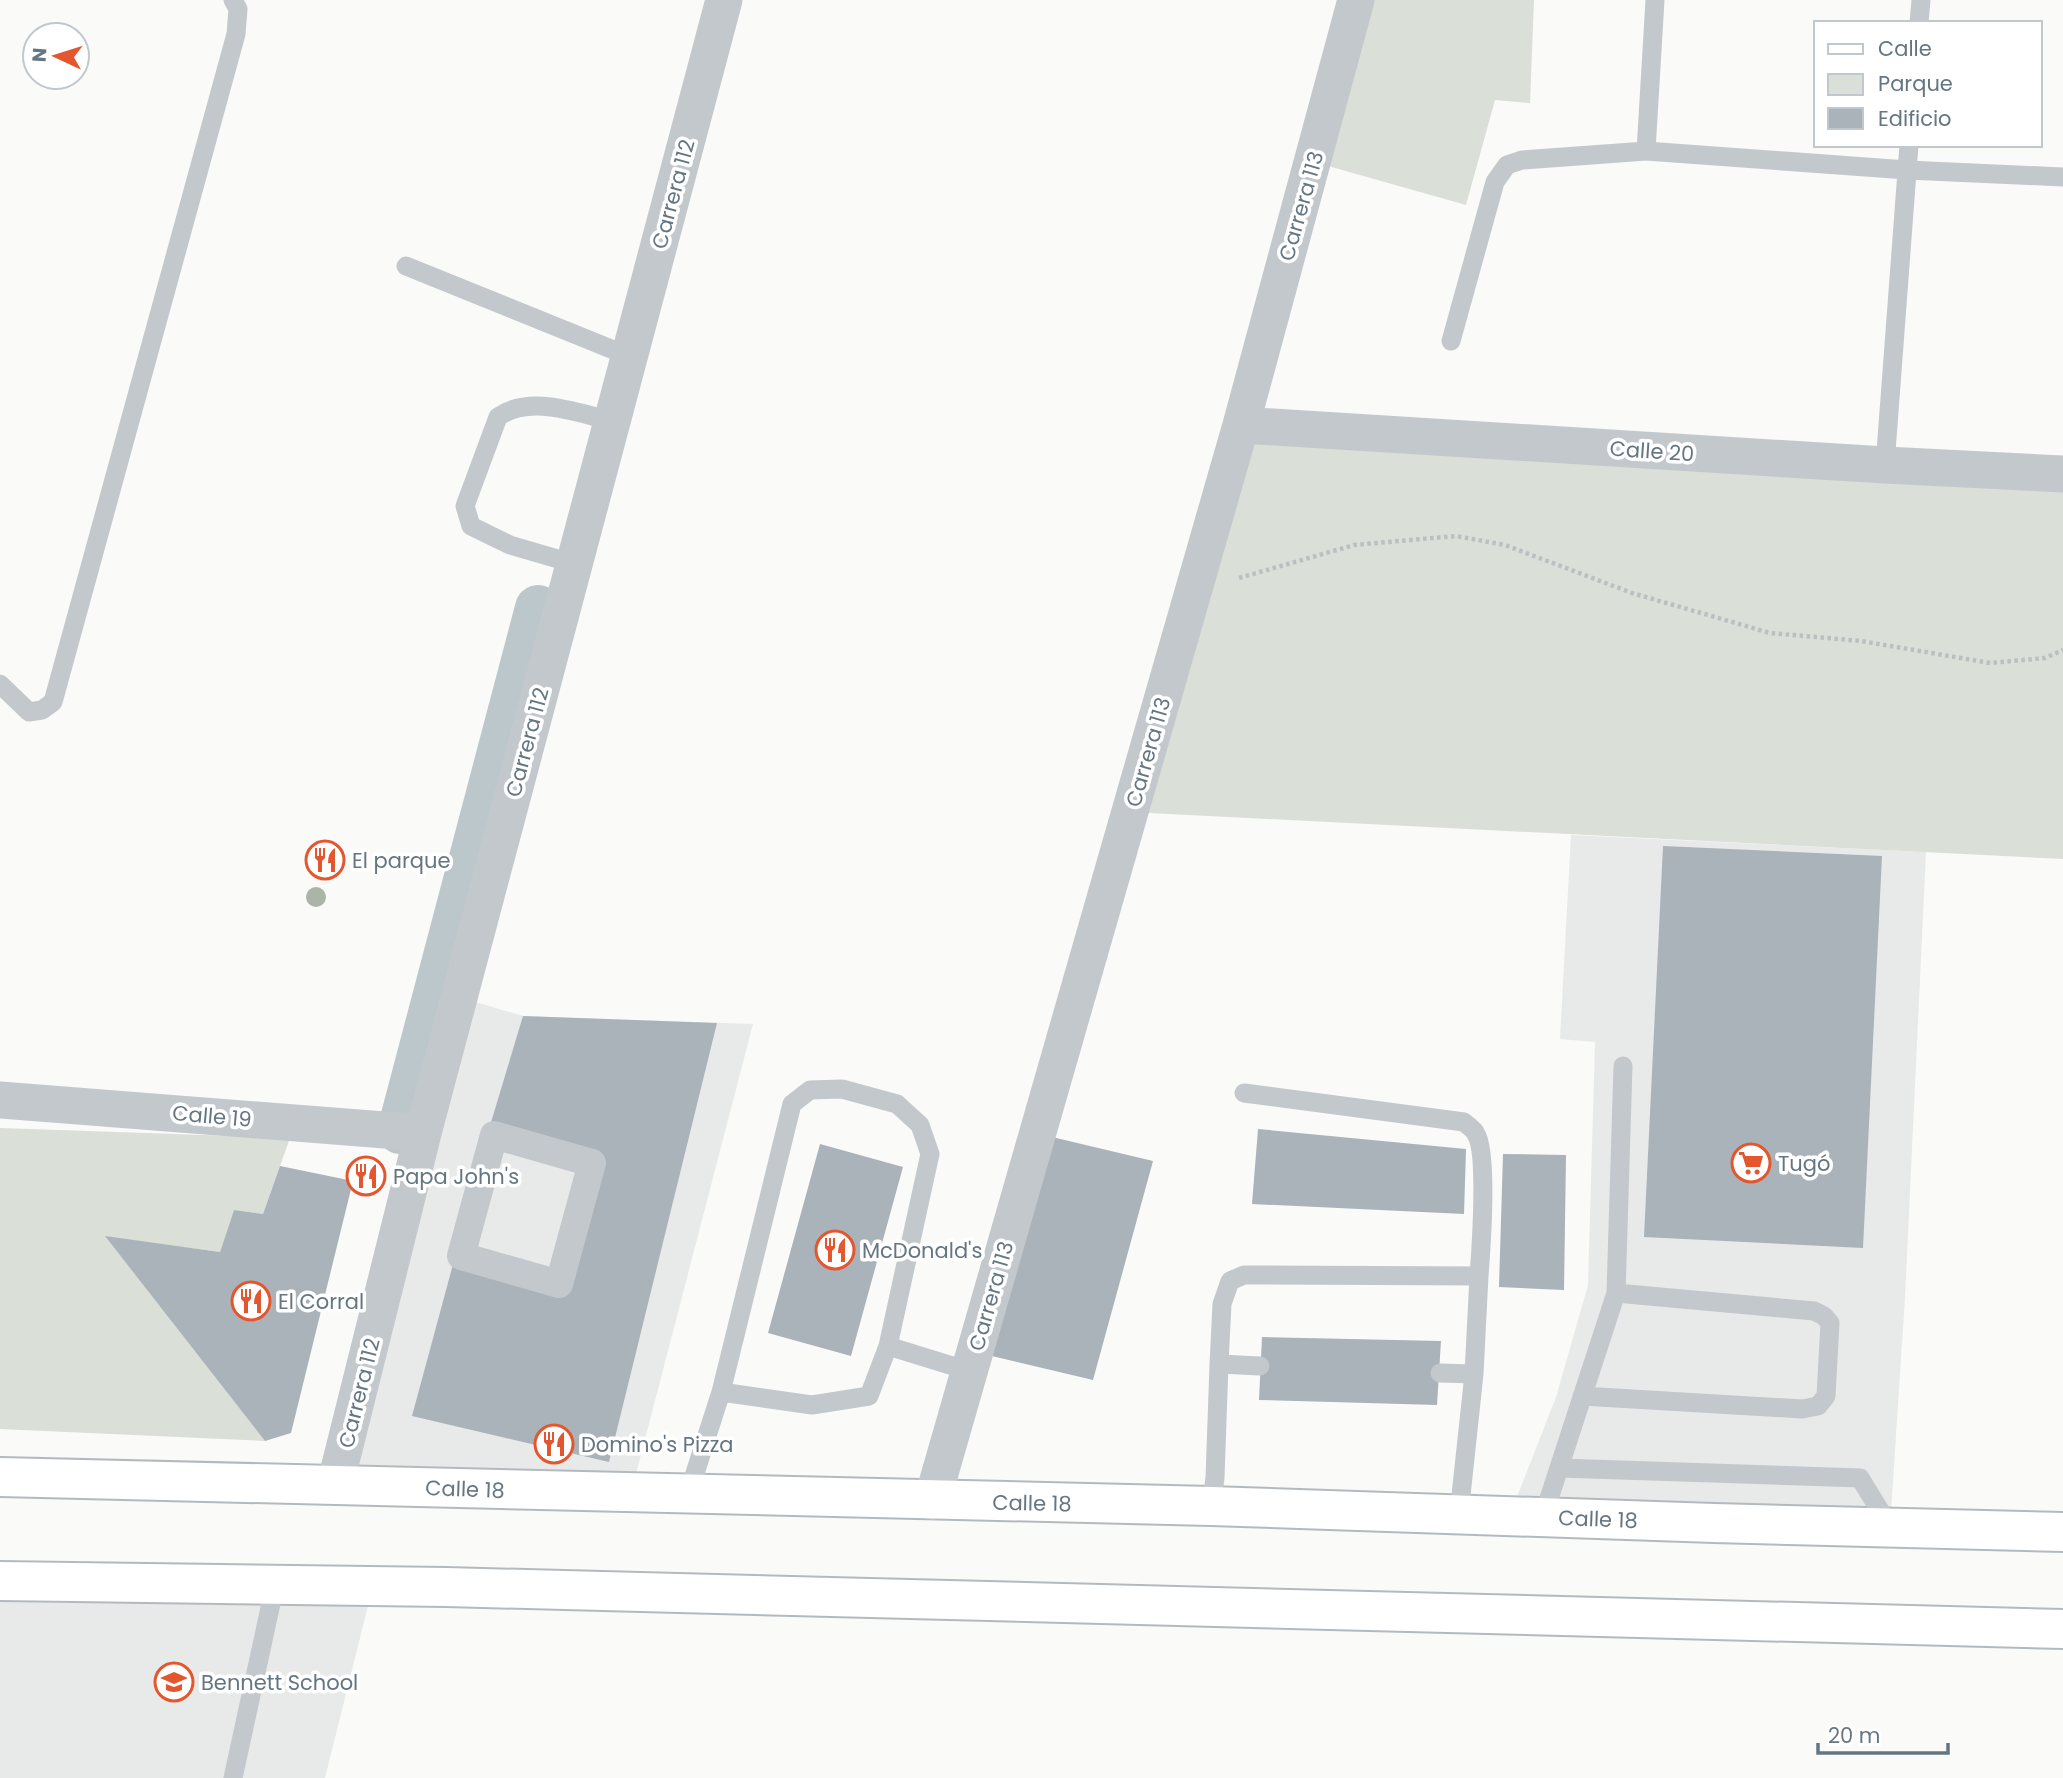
<svg xmlns="http://www.w3.org/2000/svg" width="2063" height="1778" font-family="Poppins,sans-serif">
  <style>
    .built { fill: #e8e9e9 }
    .green { fill: #dadfd7 }
    .lines { fill: none; stroke-linecap: round; stroke-linejoin: round }
    .canal { stroke: #bbc7cb; stroke-width: 46 }
    .building { fill: #aab3b9 }
    .secondary-casing { stroke: #b3babf; stroke-width: 42 }
    .path { stroke: #bbbfc2; stroke-width: 4.5; stroke-dasharray: 3.5 3.5; stroke-linecap: butt }
    .service { stroke: #c3c8cc; stroke-width: 19 }
    .pedestrian { stroke: #c3c8cc; stroke-width: 28 }
    .minor { stroke: #c3c8cc; stroke-width: 37 }
    .secondary { stroke: #fff; stroke-width: 38 }
    .tree { fill: #aab4a7 }
    .labels { text-anchor: middle; dominant-baseline: central; stroke-width: 7; stroke-linejoin: round; paint-order: stroke }
    .street-label { font-size: 21px; fill: #657683; stroke: #fff }
    .poi-label { font-size: 21px; fill: #657683; stroke: #fff; text-anchor: start }
  </style>
  <rect width="100%" height="100%" fill="#fafaf8"/>
  <path class="built" d="M1571 835 1926 852 1905 1298 1890 1527 1510 1515 1556 1397 1588 1285 1595 1042 1560 1039Z
    M459 997 523 1016 753 1024 631 1493 335 1485Z
    M0 1581 373 1586 325 1778H0Z"/>
  <path class="green" d="M1356 0H1534L1530 103 1495 100 1466 205 1314 162Z
    M1241 425 2063 474V859L1130 812Z
    M0 1128 290 1138 263 1214 234 1210 220 1252 106 1237 265 1441 0 1429Z"/>
  <g class="lines">
    <path class="canal" d="M400 1131 538 608"/>
  </g>
  <path class="building" d="M1663 846 1882 856 1863 1248 1644 1237Z
    M523 1016 717 1023 609 1462 412 1416 455 1257 562 1290 598 1159 489 1129Z
    M1258 1129 1466 1149 1464 1214 1252 1204Z
    M1052 1137 1153 1161 1093 1380 992 1356Z
    M820 1144 903 1167 851 1356 768 1333Z
    M1503 1154 1566 1155 1564 1290 1499 1287Z
    M280 1166 353 1181 291 1433 265 1441 105 1236 220 1252 234 1210 263 1214Z
    M1262 1337 1441 1341 1437 1405 1259 1400Z"/>
  <g class="lines">
    <defs>
      <path id="secondary" d="M0 1477 1211 1506 1714 1523 2063 1532
        M0 1581 446 1587 2063 1629"/>
    </defs>
    <use href="#secondary" class="secondary-casing"/>
    <path class="path" d="M1239 578 1354 545 1456 536 1505 545 1632 593 1770 633 1861 641 1990 663 2045 658 2063 650"/>
    <path class="service" d="M1919 23 1921 0
      M1646 151 1655 0
      M406 266 631 357
      M1451 341 1495 182 1507 165 1522 160 1646 151 1907 170 2063 177
      M1885 465 1909 145
      M575 564 510 545 471 526 465 506 498 417C530 394 577 413 612 421
      M0 684 29 712 42 710 53 702 236 34 238 9 233 0
      M1244 1093 1464 1122C1468 1126 1474 1129 1476 1134 1488 1153 1481 1250 1479 1276
      M888 1346 969 1371
      M1219 1364 1222 1304 1230 1281 1244 1275 1479 1276 1474 1374
      M1440 1373 1474 1374 1459 1514
      M1582 1396 1802 1409 1818 1406 1826 1396 1830 1323 1824 1316 1814 1311 1616 1293
      M1559 1468 1860 1478 1890 1527
      M688 1495 721 1392 792 1104 810 1090 842 1089 897 1104 920 1125 930 1154 888 1346 869 1396 812 1405 721 1392
      M1211 1506 1215 1478 1219 1364 1260 1366
      M1543 1517 1616 1293 1623 1066
      M233 1778 275 1585"/>
    <path class="pedestrian" d="M494 1135 592 1163 559 1284 461 1256Z"/>
    <path class="minor" d="M1241 425 1885 465 2063 474
      M0 1100 423 1133
      M335 1485 423 1133 724 0
      M932 1501 1241 425 1356 0"/>
    <use href="#secondary" class="secondary"/>
  </g>
  <circle class="tree" cx="316" cy="897" r="10"/>
  <defs>
    <symbol id="restaurant-ring" viewBox="-11 -11 22 22"><circle r="9.5" fill="#fff" stroke="#e4572e" stroke-width="1.5"/><path d="M-5-6h1v4h1v-4h1v4h1v-4h1v5L-1.5 .5V6h-2V.5L-5-1ZM5-6V6H3V1.5H1.5Q1.5-4 5-6Z" fill="#e4572e"/></symbol>
    <symbol id="supermarket-ring" viewBox="-11 -11 22 22"><circle r="9.5" fill="#fff" stroke="#e4572e" stroke-width="1.5"/><path d="M-6-5.5h2.5l.6 2H6L4.5 2H-2.5L-4.4-4H-6ZM-1.5 3.2a1.3 1.3 0 1 0 .1 0ZM3 3.2a1.3 1.3 0 1 0 .1 0Z" fill="#e4572e"/></symbol>
    <symbol id="school-ring" viewBox="-11 -11 22 22"><circle r="9.5" fill="#fff" stroke="#e4572e" stroke-width="1.5"/><path d="M0-5L7-2L0 1L-7-2ZM-4 1L0 2.5L4 1V4Q0 6-4 4Z" fill="#e4572e"/></symbol>
  </defs>
  <g fill-rule="evenodd">
    <use href="#restaurant-ring" x="303" y="838" width="44" height="44"/>
    <use href="#supermarket-ring" x="1729" y="1141" width="44" height="44"/>
    <use href="#restaurant-ring" x="344" y="1154" width="44" height="44"/>
    <use href="#restaurant-ring" x="813" y="1228" width="44" height="44"/>
    <use href="#restaurant-ring" x="229" y="1279" width="44" height="44"/>
    <use href="#restaurant-ring" x="532" y="1422" width="44" height="44"/>
    <use href="#school-ring" x="152" y="1660" width="44" height="44"/>
  </g>
  <g class="labels">
    <g class="street-label">
      <text transform="translate(673 194) rotate(-75)">Carrera 112</text>
      <text transform="translate(1301 206) rotate(-74)">Carrera 113</text>
      <text transform="translate(1652 451) rotate(4)">Calle 20</text>
      <text transform="translate(527 742) rotate(-75)">Carrera 112</text>
      <text transform="translate(1148 752) rotate(-74)">Carrera 113</text>
      <text transform="translate(212 1116) rotate(5)">Calle 19</text>
      <text transform="translate(991 1296) rotate(-74)">Carrera 113</text>
      <text transform="translate(359 1393) rotate(-76)">Carrera 112</text>
      <text transform="translate(465 1489) rotate(2)">Calle 18</text>
      <text transform="translate(1032 1503) rotate(1)">Calle 18</text>
      <text transform="translate(1598 1519) rotate(2)">Calle 18</text>
    </g>
    <g class="poi-label">
      <text x="352" y="860">El parque</text>
      <text x="1778" y="1163">Tugó</text>
      <text x="393" y="1176">Papa John's</text>
      <text x="862" y="1250">McDonald's</text>
      <text x="278" y="1301">El Corral</text>
      <text x="581" y="1444">Domino's Pizza</text>
      <text x="201" y="1682">Bennett School</text>
    </g>
  </g>
  <rect x="1814" y="21" width="228" height="126" fill="#ffffff" stroke="#c1c8cd" stroke-width="2"/>
  <rect x="1828" y="44" width="35" height="10" fill="#ffffff" stroke="#c1c8cd" stroke-width="2"/>
  <text x="1878" y="56" font-size="21" fill="#657683">Calle</text>
  <rect x="1828" y="74" width="35" height="21" fill="#dadfd7" stroke="#c1c8cd" stroke-width="2"/>
  <text x="1878" y="91" font-size="21" fill="#657683">Parque</text>
  <rect x="1828" y="108" width="35" height="21" fill="#aab3b9" stroke="#c1c8cd" stroke-width="2"/>
  <text x="1878" y="126" font-size="21" fill="#657683">Edificio</text>
  <g transform="translate(56 56) rotate(274)"><circle r="33" fill="#ffffff" stroke="#c1c8cd" stroke-width="2"/>
  <path d="M0-5L12 26L0 18L-12 26Z" fill="#e4572e"/>
  <text y="-10" font-size="19" font-weight="bold" text-anchor="middle" fill="#657683">N</text>
  </g>
  <path d="M1818 1743v10h130v-10" fill="none" stroke="#657683" stroke-width="3.5"/>
  <text x="1828" y="1743" font-size="21" fill="#657683" stroke="#ffffff" stroke-width="5" paint-order="stroke">20 m</text>
</svg>
